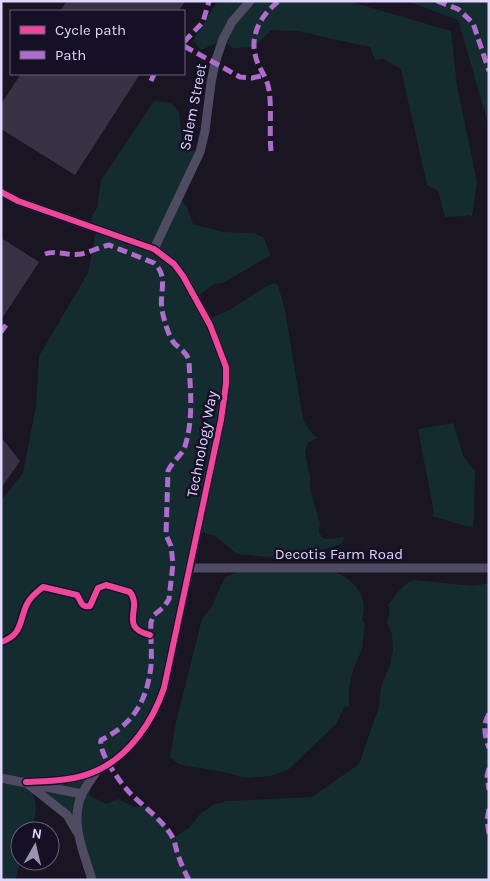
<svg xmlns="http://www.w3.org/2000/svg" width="490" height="881" font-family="Karla,sans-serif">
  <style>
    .green { fill: #142c2f }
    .building { fill: #383344 }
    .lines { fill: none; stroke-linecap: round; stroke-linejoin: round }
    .street { stroke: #4e4b62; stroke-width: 9 }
    .quiet { stroke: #b06ccc; stroke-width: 5; stroke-dasharray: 10 5; stroke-linecap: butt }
    .cycleway-casing { stroke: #161027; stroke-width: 9 }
    .cycleway { stroke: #ed469a; stroke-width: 6 }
    .labels { text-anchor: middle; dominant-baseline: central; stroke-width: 5; stroke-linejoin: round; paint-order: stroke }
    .street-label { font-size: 15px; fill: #dfd7fe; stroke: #161027 }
  </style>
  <rect width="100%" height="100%" fill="#191522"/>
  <path class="green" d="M218 1H348L451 31 457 86 477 182 472 216 467 215 466 216 445 217 438 191 427 185 401 69 383 59 375 60 370 47 297 31 271 30 258 43 257 47 232 48 223 40 201 50 193 40Z
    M407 1H489V126L458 20Z
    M154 101 171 103 179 112 182 140 198 155 179 197 187 207 193 224 223 232 252 233 263 237 271 255 223 283 214 284 195 298 209 319 231 309 265 287 274 283 278 285 285 310 303 420 313 435 318 438 308 442 305 451 308 469 310 475V489L320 524 319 532 322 537 326 539 345 537 341 544 326 549 321 555 298 560 237 554C235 552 217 537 215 536 210 534 203 533 198 531L161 694 144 727 94 777 89 795 106 804 118 799 134 807 146 806 175 837 189 828 200 814 213 805 227 801 312 797 359 764 379 707 381 687 390 665 393 650 392 634 387 622 390 611 388 605C396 595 402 584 414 580L473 586 489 583V880H96L79 823 27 782C38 803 38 808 31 831H20L21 861 15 880H1V501L23 473 36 406 39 356 88 273 96 231 89 226 93 214 97 208 101 180Z
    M453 423 464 458C469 462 470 467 475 470L474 519 473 527C459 526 446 518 432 517L434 513 418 429Z
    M245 570 332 571C354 579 369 595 362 620L365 624 362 649 353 670 349 688V706L344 707 336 724 289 769 271 776 246 778 218 771 181 765 170 758 176 722 202 619 212 606 225 577Z"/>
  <path class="building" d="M67 1H185L179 11H60Z
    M21 74H140L75 175 1 129V104Z
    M1 238 39 262 1 320Z
    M1 437 20 461 1 488Z"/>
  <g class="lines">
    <path class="street" d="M1 192 18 201 154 249 174 264 183 276 210 325 226 367V384L221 420 164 688C153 721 130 755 98 770 76 781 50 781 26 782
      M154 249 200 152 205 131 211 83 215 63 223 39 232 22 250 1
      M189 568H489
      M1 778 82 794
      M28 784 67 815 77 832
      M92 880C84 852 69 822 82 794 86 786 92 778 97 771"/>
    <path class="quiet" d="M437 1 458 9 473 23 489 71
      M184 42 203 22 209 1
      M184 46 240 77 252 78 265 75
      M151 81 154 74
      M271 151C269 130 272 109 269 90 267 76 257 67 255 54 250 33 263 13 279 1
      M45 254C57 250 68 256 81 254 90 252 100 247 109 245L154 263C169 276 159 293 162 310 164 320 168 335 174 343 180 349 186 352 189 360 190 389 194 418 185 446 182 456 172 461 168 471L166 535 171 546 173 564 169 599 164 607 154 615 151 622C150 639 153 657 150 673 145 705 130 726 101 740 98 752 121 784 130 793 143 806 166 823 174 840 175 844 176 848 177 852 180 861 184 871 189 880
      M1 332 6 325
      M489 714C482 724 485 737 489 748
      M489 768 487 776 489 790
      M489 809 487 820 489 834"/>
    <defs>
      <path id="cycleway" d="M1 192 18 201 154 249 174 264 183 276 210 325 226 367V384L221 420 164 688C153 721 130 755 98 770 76 781 50 781 26 782
        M1 642C23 635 19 620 27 604 30 597 37 592 43 587L77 595C81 601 81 608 90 606L98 588 106 585 130 592C143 609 118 627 150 635"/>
    </defs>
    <use href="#cycleway" class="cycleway-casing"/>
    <use href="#cycleway" class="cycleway"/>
  </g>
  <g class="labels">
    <g class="street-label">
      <text transform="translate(193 107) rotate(-79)">Salem Street</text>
      <text transform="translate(202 444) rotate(-79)">Technology Way</text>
      <text x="339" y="554">Decotis Farm Road</text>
    </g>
  </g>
  <rect width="490" height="881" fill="none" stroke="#dfd7fe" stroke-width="5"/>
  <rect x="10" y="10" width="175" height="65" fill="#161027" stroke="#66607d"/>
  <rect x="20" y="26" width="25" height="8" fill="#ed469a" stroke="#66607d"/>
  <text x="55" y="35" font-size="15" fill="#dfd7fe">Cycle path</text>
  <rect x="20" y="51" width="25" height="8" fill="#b06ccc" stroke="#66607d"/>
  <text x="55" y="60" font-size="15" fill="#dfd7fe">Path</text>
  <g transform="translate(35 846) rotate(8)"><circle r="24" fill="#161027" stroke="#66607d"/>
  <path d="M0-4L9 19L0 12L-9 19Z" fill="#9a93b1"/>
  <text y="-8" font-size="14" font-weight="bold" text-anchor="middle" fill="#dfd7fe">N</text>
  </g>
</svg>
